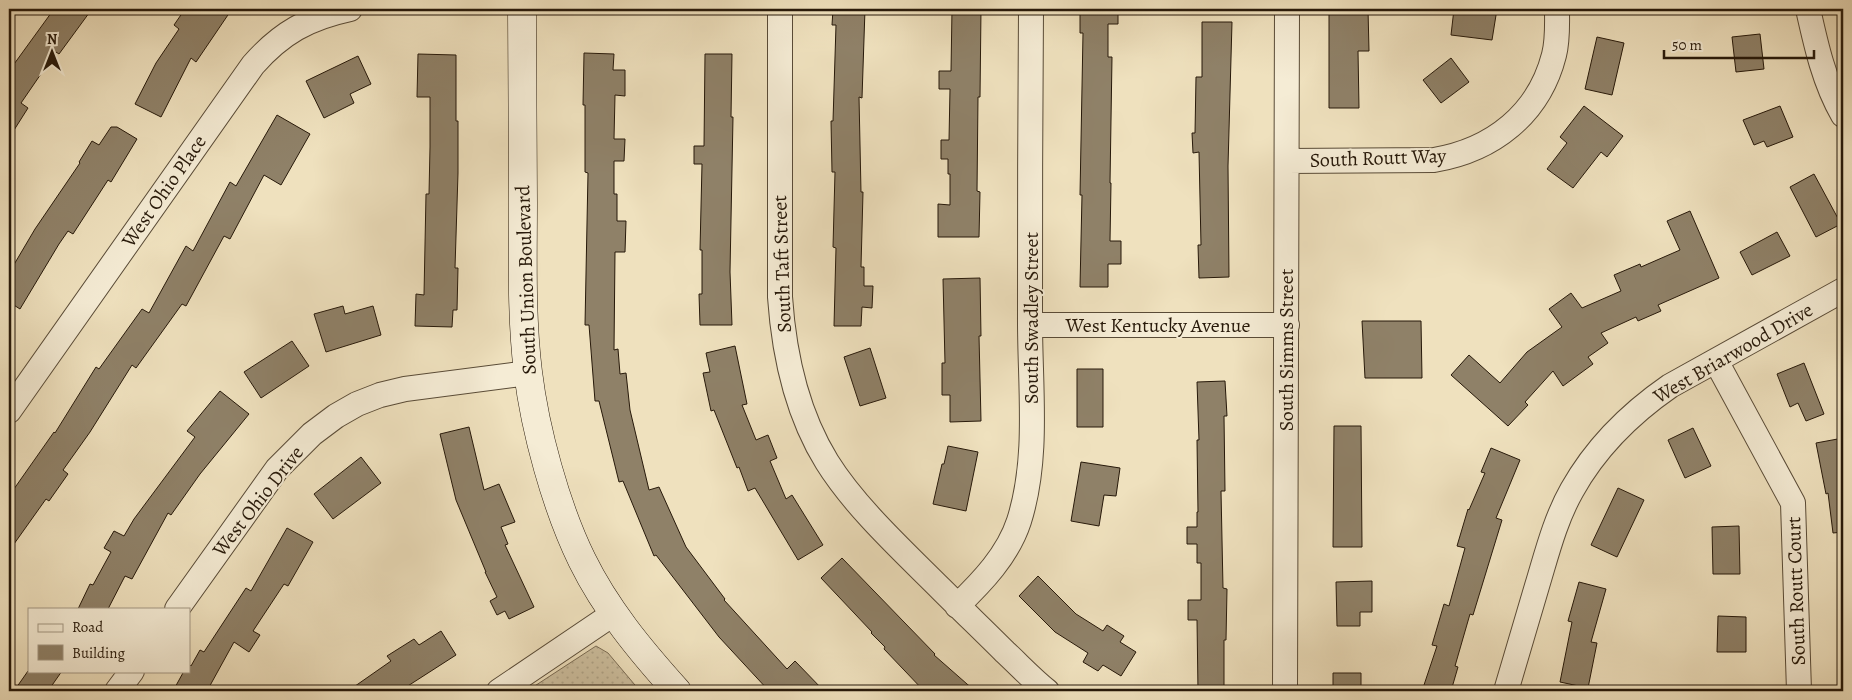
<svg xmlns="http://www.w3.org/2000/svg" width="1852" height="700" font-family="Alegreya,serif">
  <style>
    .grass { fill: url(#grass-dots); stroke: #7a6c54 }
    .building { fill: #8f8168; stroke: #27190a }
    .lines { fill: none; stroke-linecap: round; stroke-linejoin: round }
    .street-casing { stroke: #594b37; stroke-width: 26 }
    .secondary-casing { stroke: #27190a; stroke-width: 29 }
    .street { stroke: #f5ecd5; stroke-width: 24 }
    .secondary { stroke: #f5ecd5; stroke-width: 28 }
    .labels { text-anchor: middle; dominant-baseline: central; stroke-width: 4; stroke-linejoin: round; paint-order: stroke }
    .street-label { font-size: 20px; fill: #27190a; stroke: #f5ecd5 }
  </style>
  <defs>
    <pattern id="grass-dots" width="8" height="8" patternUnits="userSpaceOnUse" patternTransform="scale(1.25)"><rect width="8" height="8" fill="#cdbf9f"/><path d="M2 2h.1M6 6h.1" fill="none" stroke="#b0a488" stroke-width="1.8" stroke-linecap="round"/></pattern>
  </defs>
  <rect width="100%" height="100%" fill="#efe1be"/>
  <filter id="stains"><feTurbulence type="fractalNoise" baseFrequency=".004" numOctaves="4"/><feColorMatrix values="0 0 0 0 .2 0 0 0 0 .09 0 0 0 0 .02 0 0 0 .5 -.17"/></filter>
  <radialGradient id="worn" r=".72"><stop offset=".6" stop-color="#630" stop-opacity="0"/><stop offset="1" stop-color="#630" stop-opacity=".3"/></radialGradient>
  <path class="grass" d="M596 646 608 653 640 691H527Z"/>
  <path class="building" d="M54 9H92L59 54 56 52 21 103 28 108 9 138V71Z
    M185 9H232L196 62 191 58 161 117 135 104 156 63 179 29 174 25Z
    M833 9H865L862 98 859 97 861 192H863L861 267H864V286H873L872 308 862 307 861 326H834L836 248 833 247 835 172H832L831 121H833L836 25H832Z
    M952 9H981L980 97H978L977 191 980 192 979 237H938V204L950 205V174H948V159H941V140H949L950 89H939V71H951Z
    M1080 9H1118V24H1108V57H1112L1110 183H1111L1110 241H1121V264H1108V287H1080L1082 195H1080L1083 33H1080Z
    M1329 9H1368L1369 51H1358L1359 108H1329Z
    M1454 9H1497L1492 40 1451 35Z
    M1202 22H1232L1228 166 1229 277 1199 278 1198 245H1201L1199 152 1193 153 1192 133H1195L1196 77H1202Z
    M1760 34 1764 69 1736 72 1732 37Z
    M1597 37 1624 43 1612 95 1585 89Z
    M584 53 614 54 613 70H625V96L615 95 614 139H625L624 161H614V194H617V221H626L625 252H615L614 350 618 349 620 374 626 373 630 410 649 490 659 487 686 547 725 599 724 600 787 669 795 661 824 691H769L719 637 656 555 654 556 623 481 619 482 599 401H595L589 325H585L588 173 585 172V105H583Z
    M418 54 456 55V121H458V173L455 268H458L457 310H453L452 327 415 326 416 294 424 295 426 194H429L430 147V97H417Z
    M705 54H732L731 117H733L730 272 732 325H700L699 294H702V250H700L702 164H694V146H704Z
    M358 56 371 84 350 94 354 103 324 118 306 81Z
    M1451 58 1469 82 1441 103 1423 80Z
    M1584 106 1623 136 1607 157 1601 152 1573 188 1547 169 1567 143 1560 137Z
    M1780 106 1793 137 1767 147 1764 141 1754 145 1743 120Z
    M277 115 310 134 281 185 264 175 230 239 224 236 186 306 182 304 136 368 132 365 90 432 63 470 68 474 49 501 46 499 9 551V496L54 432 55 433 96 367 99 369 142 309 149 313 186 246 193 251 230 182 236 186Z
    M111 127H117L137 139 111 182 108 180 73 234 68 231 59 244 20 309 9 302V273L35 229 80 163 79 162 92 141 99 145Z
    M1814 174 1841 224 1816 237 1790 187Z
    M1690 211 1719 278 1658 305 1661 311 1638 321 1636 317 1601 333 1608 343 1588 357 1593 364 1563 386 1553 371 1525 402 1528 405 1508 426 1451 375 1469 355 1500 383 1527 352 1562 327 1549 309 1571 293 1582 308 1621 291 1614 275 1640 264 1641 267 1680 250 1667 221Z
    M1777 232 1790 256 1752 275 1740 252Z
    M980 278 981 336H979L981 421 950 422V395H942V363H945L943 279Z
    M343 306 345 314 373 306 381 335 326 352 314 314Z
    M1362 321H1421L1422 378H1365Z
    M292 341 309 366 261 398 244 372Z
    M735 346 747 404 742 405 756 440 768 435 777 458 770 461 786 499 792 495 823 545 798 560 755 488 748 491 739 467 737 468 714 410 711 411 703 373 710 372 706 353Z
    M870 348 886 398 860 406 844 357Z
    M1804 363 1824 414 1806 421 1798 403 1790 407 1777 374Z
    M1077 369H1103V427H1077Z
    M1225 381 1227 416H1224L1225 491H1221L1223 588 1227 589 1226 640H1224V691H1198L1197 620H1188V600H1201V563H1197V544H1187V527H1197V512H1198L1197 440H1199L1197 382Z
    M220 391 249 414 200 474 171 515 168 513 132 579 125 576 108 609H78L90 584 93 585 111 552 104 548 114 531 124 536 134 519 195 437 187 431Z
    M1334 426H1361L1362 547H1333Z
    M469 427 484 490 499 484 515 522 501 527 508 544 505 545 534 607 509 619 505 611 497 615 490 601 497 597 485 572H486L456 500 440 434Z
    M1693 428 1711 466 1685 478 1668 440Z
    M1843 438V532L1833 533 1828 493 1826 494 1816 443Z
    M948 446 978 452 966 511 933 504 942 464H944Z
    M1491 448 1520 460 1496 518 1502 520 1473 615 1470 614 1455 666 1458 667 1451 691H1422L1437 646 1432 645 1444 604 1449 606 1465 548 1457 546 1468 509 1469 510 1485 473 1481 472Z
    M361 457 381 483 333 519 314 494Z
    M1081 462 1120 468 1116 496 1104 495 1099 526 1071 521Z
    M1618 488 1644 500 1617 557 1591 545Z
    M1739 526 1740 574H1713L1712 527Z
    M287 528 313 542 288 586 284 584 253 631 260 635 249 652 234 642 207 691H173L184 671H189V664L191 666 200 650 204 652 246 588 251 591Z
    M842 558 935 654 934 655 975 691H924L884 649 885 647 871 633 872 632 821 578Z
    M1038 576 1076 614 1103 631 1107 625 1124 636 1120 642 1136 652 1121 676 1103 665 1098 671 1083 662 1088 653 1055 632 1019 596Z
    M1372 581V612H1360V626H1337L1336 582Z
    M1579 582 1606 589 1591 642 1597 643 1588 688 1560 682 1572 622 1568 621Z
    M1718 616 1746 617V652H1717Z
    M441 631 456 655 400 691H348L391 661 387 656 414 639 419 645Z
    M28 671H62L48 691H14Z
    M1333 673H1361V691H1333Z"/>
  <g class="lines">
    <defs>
      <path id="street" d="M780 9V297C784 355 796 412 827 462 855 507 903 551 941 589 962 610 984 631 1005 652 1019 665 1032 679 1047 691
        M1808 9C1816 45 1824 82 1843 115
        M1287 161 1434 160C1493 150 1539 114 1554 55 1558 40 1557 24 1557 9
        M1030 325H1287
        M1716 361 1793 503 1799 691
        M9 411 253 65C281 33 308 18 350 9
        M957 606C982 582 1008 555 1019 521 1039 458 1030 388 1030 322 1030 218 1030 113 1031 9
        M177 609 277 469 312 434 336 416 357 404 380 395 405 389 528 373
        M117 691 132 671
        M499 691 613 614
        M1285 691 1287 9
        M1506 691C1516 656 1527 621 1537 586 1547 553 1555 520 1572 490 1596 447 1631 413 1670 386L1843 290"/>
      <path id="secondary" d="M522 9C522 73 523 137 523 202 523 258 521 315 528 372 535 430 556 507 582 560 606 609 641 651 677 691"/>
    </defs>
    <use href="#street" class="street-casing"/>
    <use href="#secondary" class="secondary-casing"/>
    <use href="#street" class="street"/>
    <use href="#secondary" class="secondary"/>
  </g>
  <g class="labels">
    <g class="street-label">
      <text transform="translate(1378 158) rotate(-2)">South Routt Way</text>
      <text transform="translate(164 191) rotate(-55)">West Ohio Place</text>
      <text transform="translate(782 264) rotate(-92)">South Taft Street</text>
      <text transform="translate(526 280) rotate(-92)">South Union Boulevard</text>
      <text transform="translate(1031 318) rotate(-90)">South Swadley Street</text>
      <text x="1158" y="325">West Kentucky Avenue</text>
      <text transform="translate(1286 350) rotate(-90)">South Simms Street</text>
      <text transform="translate(1733 353) rotate(-30)">West Briarwood Drive</text>
      <text transform="translate(258 501) rotate(-52)">West Ohio Drive</text>
      <text transform="translate(1796 591) rotate(-92)">South Routt Court</text>
    </g>
  </g>
  <rect width="1852" height="700" fill="none" stroke="#efe1be" stroke-width="30"/>
  <rect x="10" y="10" width="1832" height="680" fill="none" stroke="#27190a" stroke-width="2.5"/>
  <rect x="15" y="15" width="1822" height="670" fill="none" stroke="#27190a"/>
  <rect x="28" y="608" width="162" height="65" fill="#f5ecd5" stroke="#a39884"/>
  <rect x="38" y="624" width="25" height="8" fill="#f5ecd5" stroke="#a39884"/>
  <text x="72" y="632" font-size="15" fill="#27190a">Road</text>
  <rect x="38" y="645" width="25" height="15" fill="#8f8168" stroke="#a39884"/>
  <text x="72" y="658" font-size="15" fill="#27190a">Building</text>
  <g transform="translate(52 52)" stroke="#f5ecd5" stroke-width="4" paint-order="stroke">
  <path d="M0-4L9 19L0 12L-9 19Z" fill="#27190a"/>
  <text y="-8" font-size="14" font-weight="bold" text-anchor="middle" fill="#27190a">N</text>
  </g>
  <path d="M1664 50v8h150v-8" fill="none" stroke="#27190a" stroke-width="2.5"/>
  <text x="1672" y="50" font-size="15" fill="#27190a" stroke="#f5ecd5" stroke-width="4" paint-order="stroke">50 m</text>
  <rect width="100%" height="100%" filter="url(#stains)"/>
  <rect width="100%" height="100%" fill="url(#worn)"/>
</svg>
